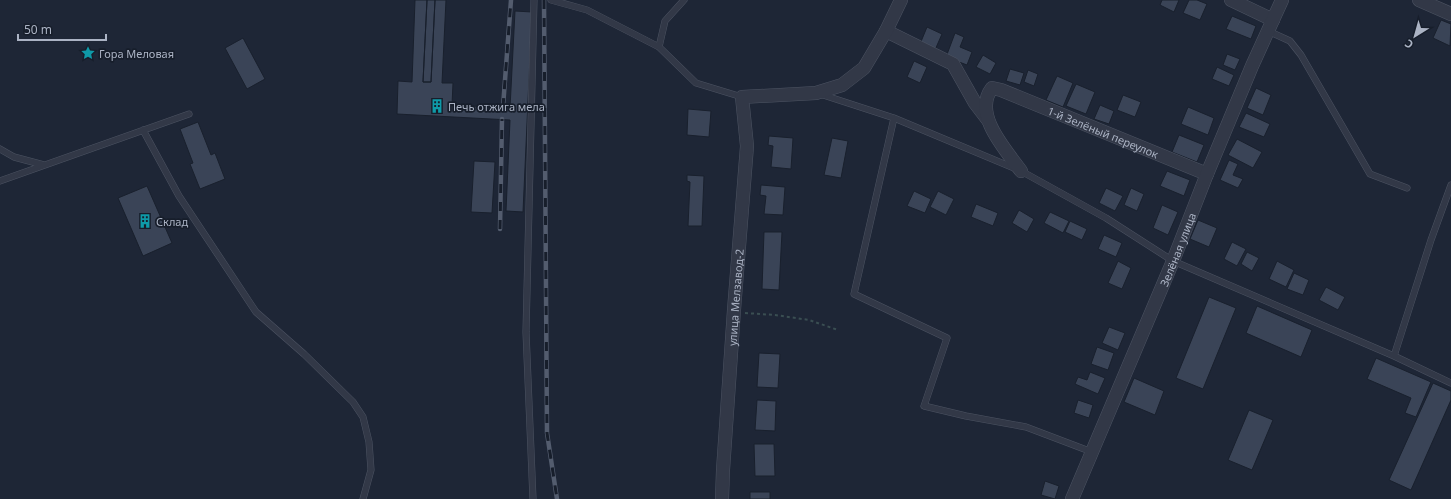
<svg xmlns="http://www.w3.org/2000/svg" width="1451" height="499" font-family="'Noto Sans',sans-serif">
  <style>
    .building { fill: #3a4457; stroke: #19202d }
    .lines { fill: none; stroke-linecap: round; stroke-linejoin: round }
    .service-casing { stroke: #4c5362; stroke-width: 7 }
    .minor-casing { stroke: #4c5362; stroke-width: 14 }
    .path { stroke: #3a4e52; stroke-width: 2; stroke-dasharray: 3 3; stroke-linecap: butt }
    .service { stroke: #323847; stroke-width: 6 }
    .minor { stroke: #323847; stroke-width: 13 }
    .rail-casing { stroke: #535c6e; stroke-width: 4.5 }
    .rail { stroke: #171e2b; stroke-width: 3; stroke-dasharray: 9; stroke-linecap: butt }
    .labels { text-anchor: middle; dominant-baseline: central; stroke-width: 3.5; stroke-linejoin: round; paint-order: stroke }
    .poi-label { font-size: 11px; fill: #abb3c4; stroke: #171e2b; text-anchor: start }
    .street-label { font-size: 11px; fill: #abb3c4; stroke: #171e2b }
  </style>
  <rect width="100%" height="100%" fill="#1e2636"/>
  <path class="building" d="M415 0H427L423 82H431L435 0H446L442 83H453L452 105 510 108 515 11 532 12 523 212 506 211 510 120 397 114 398 81 412 82Z
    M427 0H435L431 82H423Z
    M1162 0H1179L1174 12 1160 5Z
    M1189 0H1197L1207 4 1200 20 1183 13Z
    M1232 16 1256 26 1251 39 1226 29Z
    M1441 20 1451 24 1450 46 1433 38Z
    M927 27 942 34 935 50 920 44Z
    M955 33 964 37 960 47 972 52 967 65 946 57Z
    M243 38 265 79 247 89 225 48Z
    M1227 54 1240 59 1235 70 1223 65Z
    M983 55 996 63 990 74 976 67Z
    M914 61 927 67 920 83 907 77Z
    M1217 67 1234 75 1229 86 1212 79Z
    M1010 69 1024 73 1020 85 1006 81Z
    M1028 70 1038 74 1034 86 1024 82Z
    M1057 76 1073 83 1063 107 1046 100Z
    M1076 84 1095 92 1086 114 1066 106Z
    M1256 88 1271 95 1263 115 1247 108Z
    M1123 95 1141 102 1135 117 1117 110Z
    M1100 105 1114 111 1109 124 1094 119Z
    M1188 107 1214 118 1208 135 1181 124Z
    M688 109 711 111 709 137 687 135Z
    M1246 113 1270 124 1264 137 1239 127Z
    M198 122 211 155 215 153 225 179 200 189 190 164 193 163 180 129Z
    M1179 135 1204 145 1197 162 1172 152Z
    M769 136 793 138 791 169 771 167 773 146 768 145Z
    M832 138 848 141 841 178 824 175Z
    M1237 139 1262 152 1253 168 1228 155Z
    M1229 160 1238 164 1233 175 1243 179 1238 188 1220 180Z
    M474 161 495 162 492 213 471 212Z
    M1167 171 1190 180 1184 196 1160 186Z
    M687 175 704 176 702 226H688L690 182 687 181Z
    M761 185 785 187 783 215 764 214 766 196 760 195Z
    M147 186 172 243 143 256 118 198Z
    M1106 188 1123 196 1115 211 1099 203Z
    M1131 188 1144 194 1137 211 1124 205Z
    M914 191 931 199 925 213 907 206Z
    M938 191 954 199 946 215 930 207Z
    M976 204 998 213 993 226 971 217Z
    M1162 205 1178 212 1168 235 1153 228Z
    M1019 210 1034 219 1027 232 1012 223Z
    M1050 212 1069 221 1063 233 1044 223Z
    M1198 220 1217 228 1209 247 1190 239Z
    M1070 221 1087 229 1082 240 1065 232Z
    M764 232H782L779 290 762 289Z
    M1104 235 1122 243 1116 257 1098 249Z
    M1232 242 1246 249 1237 266 1224 259Z
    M1247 252 1259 258 1252 271 1241 264Z
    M1118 261 1131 268 1122 289 1108 283Z
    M1277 261 1294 270 1286 287 1269 279Z
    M1294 273 1309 280 1303 295 1287 289Z
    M1326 287 1345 297 1338 310 1319 300Z
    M1209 297 1236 308 1203 389 1176 378Z
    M1257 306 1312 330 1301 357 1246 333Z
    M1109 327 1125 333 1118 350 1102 343Z
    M1097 347 1114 353 1108 370 1091 364Z
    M759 353 780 354 778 388 757 387Z
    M1376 358 1431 382 1416 417 1405 413 1411 398 1367 379Z
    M1090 372 1105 378 1098 394 1075 384 1078 377 1087 380Z
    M1134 378 1164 391 1155 415 1124 402Z
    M1433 383 1451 391V400L1411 490 1389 480Z
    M757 400 776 401 775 431 755 430Z
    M1078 400 1093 405 1089 418 1074 413Z
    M1249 410 1273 420 1252 470 1228 460Z
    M754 444H774L775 476H755Z
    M1045 481 1059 486 1055 499 1041 495Z
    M750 492H770V499H750Z"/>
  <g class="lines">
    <defs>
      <path id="service" d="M551 0 587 10 659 47 696 83 742 97
        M1268 31 1290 41 1301 55 1370 174 1407 188
        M659 47 665 21 684 0
        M820 94 894 118 1021 171 1106 218 1173 261 1394 356 1451 383
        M894 118 854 294 947 338 924 406 966 416 1026 427 1092 452
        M143 130 179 196 256 312 304 354 353 402 363 417 369 442 371 470 363 499
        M0 149 14 157 44 165
        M0 181 189 114
        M1394 356 1431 240 1451 185
        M533 499 526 332 534 0"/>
      <g id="minor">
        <path d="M1231 0 1273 20"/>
        <path d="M1419 0 1451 14"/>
        <path d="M886 31 953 64 975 103 988 120"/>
        <path id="s1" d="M1021 171C1006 150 972 114 992 88L1001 90 1207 174"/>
        <path id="s2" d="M722 499 723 470 734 310 747 146 742 97 816 93 842 85 864 68 886 31 901 0"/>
        <path id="s3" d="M1072 499 1173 261 1207 174 1252 66 1282 0"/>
      </g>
    </defs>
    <use href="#service" class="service-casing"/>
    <use href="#minor" class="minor-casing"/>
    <path class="path" d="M745 313 775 315 809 320 838 330"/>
    <use href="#service" class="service"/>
    <use href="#minor" class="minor"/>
    <defs>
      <path id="rail" d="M544 0 547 433 557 499
        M503 107 511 0
        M500 229 502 119"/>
    </defs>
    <use href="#rail" class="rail-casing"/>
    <use href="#rail" class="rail"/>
  </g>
  <defs>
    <symbol id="sight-bare" viewBox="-9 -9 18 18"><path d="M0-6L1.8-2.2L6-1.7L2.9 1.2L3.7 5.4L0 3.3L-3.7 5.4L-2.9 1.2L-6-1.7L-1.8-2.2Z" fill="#0f9aa8" stroke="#171e2b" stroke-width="2.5" paint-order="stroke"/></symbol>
    <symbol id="building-bare" viewBox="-9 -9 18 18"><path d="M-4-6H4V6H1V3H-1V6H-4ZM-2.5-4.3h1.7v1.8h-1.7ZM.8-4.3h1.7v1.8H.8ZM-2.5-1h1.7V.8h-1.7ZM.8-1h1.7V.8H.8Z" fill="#0f9aa8" stroke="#171e2b" stroke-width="2.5" paint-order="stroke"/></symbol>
  </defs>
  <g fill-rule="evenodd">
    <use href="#sight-bare" x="78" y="43" width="20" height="20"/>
    <use href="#building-bare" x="427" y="96" width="20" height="20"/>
    <use href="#building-bare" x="135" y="211" width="20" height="20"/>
  </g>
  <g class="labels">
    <g class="poi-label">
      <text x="99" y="53">Гора Меловая</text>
      <text x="448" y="106">Печь отжига мела</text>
      <text x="156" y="221">Склад</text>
    </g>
    <g class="street-label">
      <text stroke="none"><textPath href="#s1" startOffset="214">1-й Зелёный переулок</textPath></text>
      <text stroke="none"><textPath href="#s3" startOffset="271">Зелёная улица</textPath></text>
      <text stroke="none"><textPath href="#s2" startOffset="202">улица Мелзавод-2</textPath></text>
    </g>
  </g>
  <g transform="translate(1415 36) rotate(217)" stroke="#171e2b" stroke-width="3" paint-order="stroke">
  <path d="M0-3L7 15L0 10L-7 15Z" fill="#abb3c4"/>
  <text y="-6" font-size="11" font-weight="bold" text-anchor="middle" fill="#abb3c4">С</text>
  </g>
  <path d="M18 34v6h88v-6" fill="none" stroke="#abb3c4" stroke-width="2"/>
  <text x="24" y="34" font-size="12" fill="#abb3c4" stroke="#171e2b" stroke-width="3" paint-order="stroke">50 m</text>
</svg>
